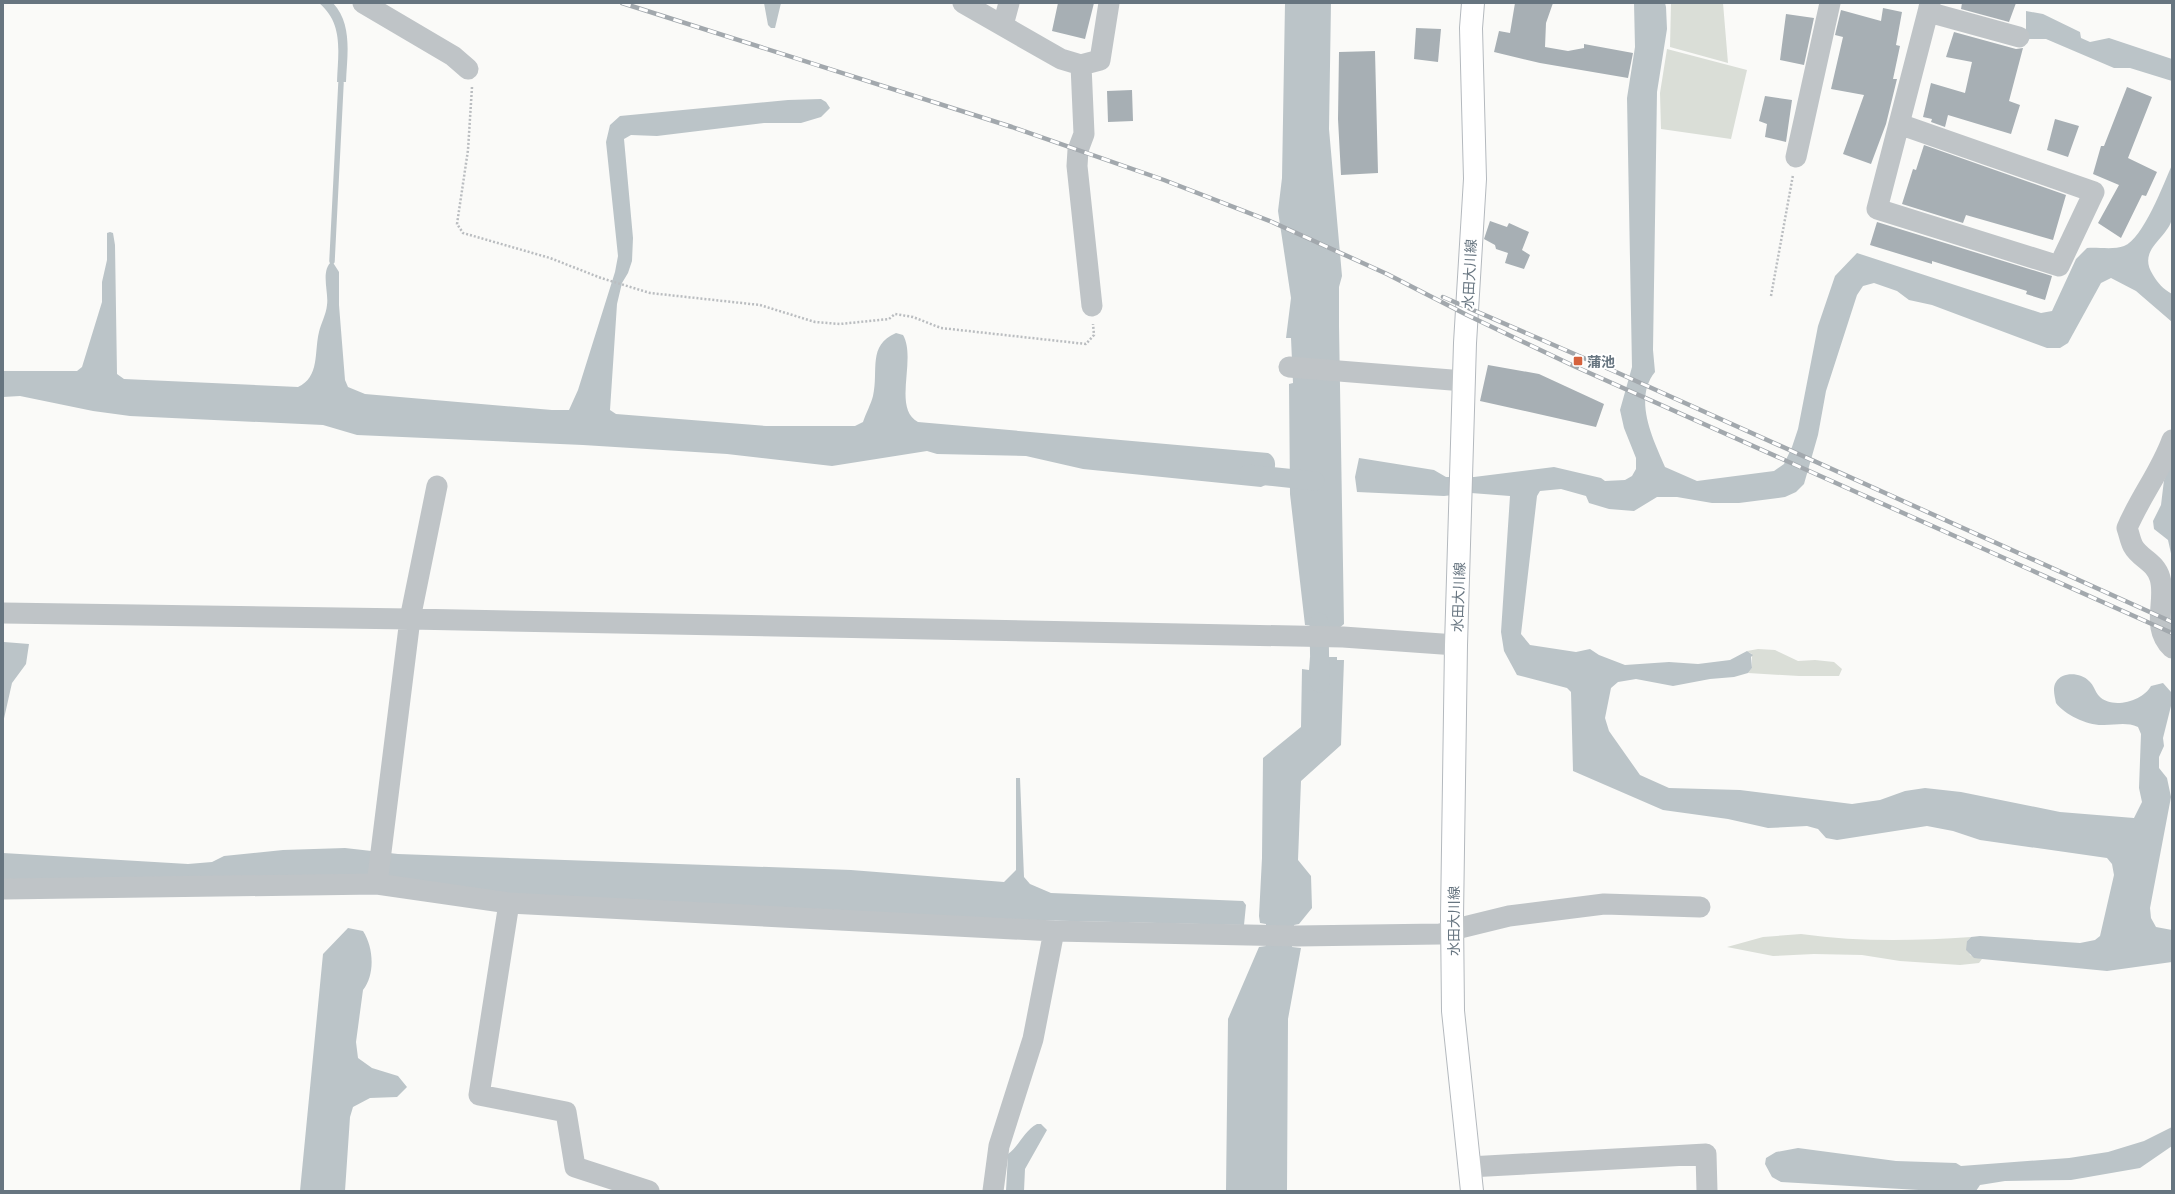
<svg xmlns="http://www.w3.org/2000/svg" width="2175" height="1194" font-family="Manrope,'Noto Sans JP',sans-serif">
  <style>
    .green { fill: #daded7 }
    .water { fill: #bbc4c8 }
    .lines { fill: none; stroke-linecap: round; stroke-linejoin: round }
    .stream { stroke: #bbc4c8; stroke-width: 5.5 }
    .canal { stroke: #bbc4c8; stroke-width: 19 }
    .building { fill: #a7afb4 }
    .secondary-casing { stroke: #b4b9be; stroke-width: 24 }
    .path { stroke: #babdc0; stroke-width: 2.5; stroke-dasharray: 2 2; stroke-linecap: butt }
    .minor { stroke: #bfc4c7; stroke-width: 21 }
    .secondary { stroke: #fff; stroke-width: 22 }
    .rail-casing { stroke: #a2a8ad; stroke-width: 4.5 }
    .rail { stroke: #fff; stroke-width: 3; stroke-dasharray: 9; stroke-linecap: butt }
    .poi-dot { fill: #d5623d; stroke: #fff; stroke-width: 1.5 }
    .labels { text-anchor: middle; dominant-baseline: central; stroke-width: 4; stroke-linejoin: round; paint-order: stroke }
    .street-label { font-size: 14px; fill: #677580; stroke: #fff }
    .poi-label { font-size: 14px; font-weight: bold; fill: #677580; stroke: #fff; text-anchor: start }
  </style>
  <rect width="100%" height="100%" fill="#fafaf8"/>
  <path class="green" d="M1671 3H1723L1728 63 1670 47Z
    M1667 49 1747 70 1731 139 1661 129 1660 93Z
    M1758 649 1775 650 1798 661 1815 660 1834 662 1842 669 1839 676H1799L1748 673 1752 668V654L1747 651Z
    M1801 934C1858 942 1914 941 1971 937L1967 941 1970 955 1982 959 1979 963 1960 965 1900 961 1862 955 1814 954 1773 956 1727 947 1763 937Z"/>
  <path class="water" d="M319 3H333C353 25 347 55 346 82H337C338 52 344 24 319 3Z
    M764 3H781L775 28H771L768 25Z
    M1285 3H1331L1329 129 1342 276 1339 287V326L1344 624 1338 629 1305 625 1290 494 1289 384 1293 383 1291 338H1286L1291 298 1278 211 1282 178Z
    M1634 3H1665L1666 7 1667 29 1657 92 1653 350 1655 372C1633 399 1653 439 1665 467L1697 481 1774 471 1784 464 1792 447 1798 429 1818 326 1835 276 1857 253 2041 313 2052 311 2076 259 2087 248C2098 247 2114 250 2124 246 2143 239 2164 183 2172 165 2172 182 2175 201 2172 218 2169 238 2136 249 2153 275 2158 283 2163 289 2172 294V322L2136 291 2111 278 2101 283 2068 343 2060 348H2047L1932 305 1909 300 1897 291 1874 283 1863 286 1857 295 1826 391 1818 435 1804 484 1796 492 1785 497 1739 503H1712L1677 497H1657L1634 511 1609 509 1589 503 1586 496 1561 489 1540 491 1537 496 1521 634 1530 645 1576 652 1590 649 1599 655 1625 665 1669 662 1698 664 1730 660 1747 651 1753 655 1751 657 1752 668 1748 673 1734 677 1710 679 1673 686 1636 679 1618 682 1611 688 1605 718 1609 731 1640 775 1669 788 1740 790 1852 804 1880 800 1905 791 1925 788 1961 792 2060 812 2134 818 2142 802 2139 788 2141 734 2138 727C2126 722 2117 725 2104 725 2088 726 2065 715 2056 703 2055 697 2052 688 2056 682 2063 671 2081 673 2089 681 2094 685 2095 692 2099 696 2112 710 2143 701 2151 686L2163 683 2171 692 2172 702 2163 738 2164 746 2159 757V768L2167 778 2171 797 2150 908 2151 918 2156 927 2172 930V962L2107 971 1982 959 1974 958 1966 950 1967 941 1971 937 1980 936 2080 943 2095 940 2100 936 2114 875 2112 864 2107 858 1980 840 1953 831 1927 826 1837 840 1826 838 1818 829 1807 826 1768 828 1728 819 1663 810 1573 771 1571 692 1567 688 1517 675 1504 651 1501 632 1510 496 1471 493 1444 496 1357 492 1355 477 1359 458 1434 470 1446 477H1474L1554 467 1601 478 1605 481 1625 480 1632 476 1636 469V458L1624 428 1620 410 1632 367 1627 98 1635 47Z
    M2026 11 2043 14 2080 32 2081 38 2090 42 2109 38 2172 59V81L2130 68H2114L2046 39H2026Z
    M821 99 826 102 830 108 821 117 801 123H764L657 136 631 135 624 139 633 238 632 261 628 273 622 283 617 304 610 410 616 414 766 426H855L863 422C866 413 871 404 873 396 879 371 867 345 896 333L903 335C917 359 892 408 918 422L1268 453C1280 459 1274 473 1270 483L1261 487 1083 469 1026 456 937 454 927 451 832 466 727 454 583 445 357 435 323 425 130 416 93 411 20 396 3 397V371H77L82 367 102 302V282L107 260V233L110 232 113 233 115 245 117 374 124 379 298 387C320 377 314 352 319 332 321 323 326 315 327 305 329 292 320 271 332 261L339 272V305L345 380 348 387 365 394 552 410H569L578 390 615 272 618 256 606 142 610 125 620 116 788 100Z
    M2172 461V558L2168 540 2154 529 2153 521 2161 505 2164 480Z
    M4 642 29 644 26 664 12 683 3 723Z
    M1310 657H1337V660H1344L1341 745 1301 781 1298 860 1311 876 1312 908 1299 924 1294 925 1292 947 1301 948 1288 1019 1287 1191H1226L1228 1019 1259 947 1266 946V924L1260 923 1259 916 1262 858 1263 758 1301 727 1302 669 1309 670Z
    M1016 778H1020L1024 877 1030 884 1051 893 1243 901 1246 905 1244 925 941 918 401 891 3 885V853L188 864 212 862 224 856 283 850 345 848 398 854 851 870 1004 882 1016 870Z
    M348 928 363 931C374 948 375 975 363 990L356 1042 358 1058 372 1068 398 1076 407 1087 397 1097 370 1098 353 1107 350 1117 345 1191H300L323 954Z
    M1037 1124H1041L1047 1130 1025 1169 1024 1191H1006L1008 1154C1020 1145 1024 1131 1037 1124Z
    M2172 1127V1146L2140 1168 2071 1180 2005 1181 1980 1185 1976 1191H1936L1781 1182 1772 1177 1765 1164 1766 1158 1776 1152 1798 1148 1896 1161 1956 1163 1961 1166 2069 1158 2108 1152 2144 1141Z"/>
  <g class="lines">
    <path class="stream" d="M332 261 341 83"/>
    <path class="canal" d="M1248 474 1315 481
      M1319 622 1320 683"/>
  </g>
  <path class="building" d="M1058 3H1094L1085 39 1052 31Z
    M1515 3H1553L1546 23 1545 47 1568 51 1584 48V44L1633 53 1628 78 1540 63 1494 52 1499 31 1510 33Z
    M1962 3H2016L2009 22 1961 9Z
    M1883 8 1902 12 1896 45 1900 46 1893 79H1897L1886 124 1871 164 1843 154 1864 95 1831 89 1843 37 1835 35 1841 10 1881 21Z
    M1786 14 1814 18 1804 65 1780 60Z
    M1416 28 1441 29 1438 62 1414 59Z
    M1954 32 2016 49 2023 48 2009 101 2020 105 2011 134 1948 115 1945 127 1931 122 1932 119 1923 117 1931 83 1965 93 1972 62 1946 57Z
    M1375 51 1378 173 1341 175 1338 119 1339 52Z
    M2127 87 2152 97 2128 158 2157 172 2146 196 2142 195 2121 238 2098 223 2119 185 2093 174 2101 146H2104Z
    M1132 90 1133 121 1108 122 1107 91Z
    M1765 96 1792 100 1786 142 1765 137 1767 124 1759 121Z
    M2055 119 2079 126 2068 157 2047 150Z
    M1924 145 2066 195 2053 240 1966 215 1963 223 1902 204 1913 169 1916 170Z
    M1490 221 1507 227 1509 223 1529 232 1522 250 1530 255 1524 269 1505 263 1508 253 1496 249 1495 245 1484 239Z
    M1877 222 2052 276 2045 300 2026 294 2027 291 1932 261V264L1870 245Z
    M1488 365 1539 374 1604 404 1596 427 1480 401Z"/>
  <g class="lines">
    <defs>
      <path id="secondary" d="M1472 1191 1453 1011 1452 917 1456 645 1465 343 1475 179 1471 28 1473 3"/>
    </defs>
    <use href="#secondary" class="secondary-casing"/>
    <path class="path" d="M472 87 468 150 457 224 463 233 550 258 601 278 650 293 760 305 815 322 840 324 889 319 895 314 913 317 941 328 1086 344 1094 335 1093 324
      M1771 296 1793 175"/>
    <path class="minor" d="M363 3 453 56 468 69
      M963 3 1061 59 1081 65 1100 60 1109 3
      M1928 12 2019 37
      M1003 25 1009 3
      M1081 65 1084 134 1078 150 1077 166 1092 306
      M1899 124 2094 192 2059 266 1877 209 1928 12 1930 3
      M1796 157 1830 3
      M1289 367 1464 381
      M2172 440C2161 471 2140 497 2127 528 2129 533 2130 540 2133 546 2140 559 2155 561 2160 578 2167 601 2150 627 2172 648
      M3 613 410 619 1343 637 1456 645
      M377 884 410 619 437 486
      M3 889 377 884 509 903 1054 931 1297 936 1440 934 1453 932 1460 928 1509 916 1604 904 1700 907
      M509 903 479 1095 566 1112 575 1167 649 1191
      M1469 1167 1706 1154 1707 1191
      M993 1191 999 1146 1033 1039 1054 931"/>
    <use href="#secondary" class="secondary"/>
    <defs>
      <path id="rail" d="M622 3 1012 127 1164 180 1272 222 1387 274 1467 315 1576 367 2172 633
        M1443 297 1616 372 2172 622"/>
    </defs>
    <use href="#rail" class="rail-casing"/>
    <use href="#rail" class="rail"/>
  </g>
  <rect class="poi-dot" x="1573" y="356" width="10" height="10" rx="2"/>
  <g class="labels">
    <g class="street-label">
      <text transform="translate(1469 274) rotate(-87)">水田大川線</text>
      <text transform="translate(1458 597) rotate(-88)">水田大川線</text>
      <text transform="translate(1453 921) rotate(-90)">水田大川線</text>
    </g>
    <g class="poi-label">
      <text x="1587" y="361">蒲池</text>
    </g>
  </g>
  <rect width="2175" height="1194" fill="none" stroke="#677580" stroke-width="8"/>
</svg>
